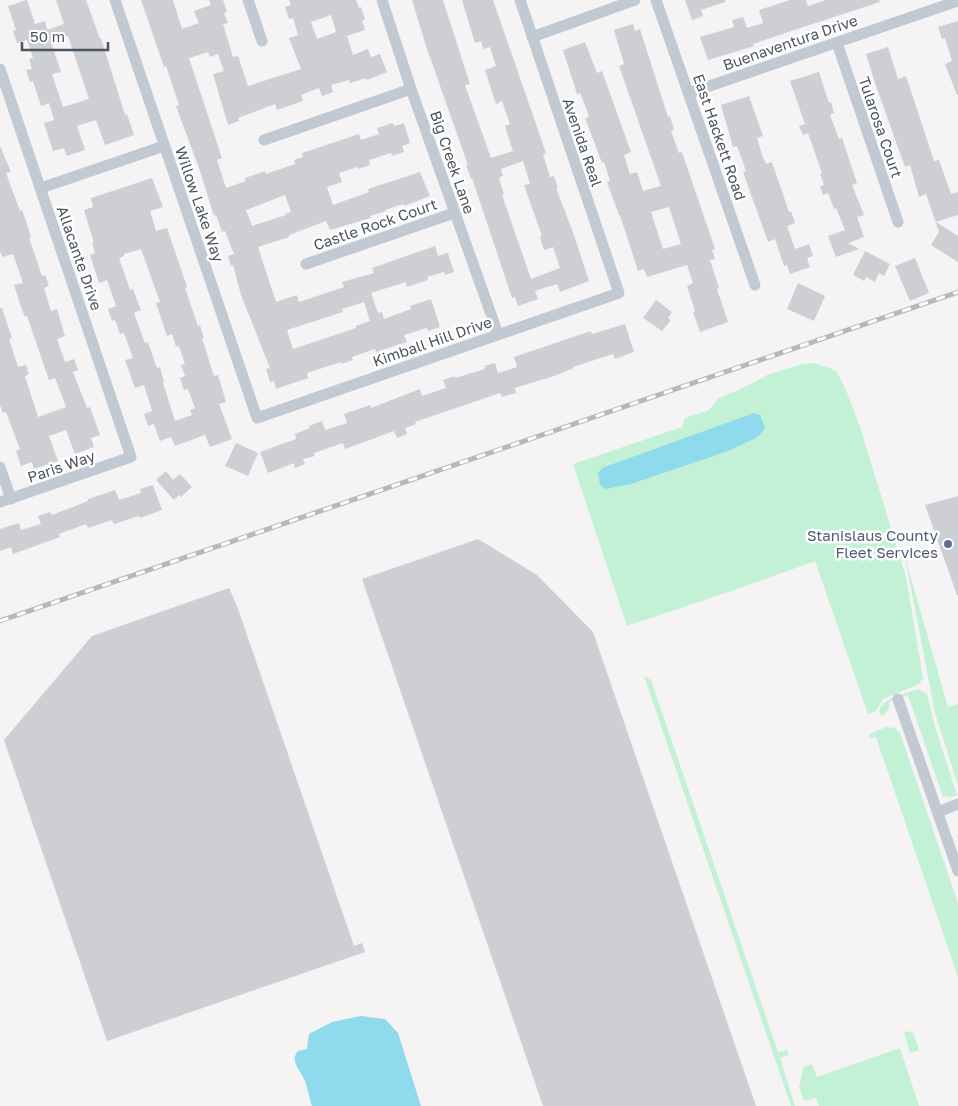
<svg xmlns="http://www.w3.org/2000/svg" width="958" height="1106" font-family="'Golos Text',sans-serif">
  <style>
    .green { fill: #c3f1d5 }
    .water { fill: #90daee }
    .building { fill: #cdcfd5; fill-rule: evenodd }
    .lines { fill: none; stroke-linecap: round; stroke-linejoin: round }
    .minor { stroke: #c1cad2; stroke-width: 11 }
    .rail-casing { stroke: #b5b8bd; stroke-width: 5 }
    .rail { stroke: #fff; stroke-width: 3; stroke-dasharray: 9; stroke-linecap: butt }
    .service-dot { fill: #5c6f8a; stroke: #fff; stroke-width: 2 }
    .labels { text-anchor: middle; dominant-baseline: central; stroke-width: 5; stroke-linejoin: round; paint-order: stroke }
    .street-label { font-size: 15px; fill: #4a5661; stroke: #fff }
    .service-label { font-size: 15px; fill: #4e5e75; stroke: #fff; text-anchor: end }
  </style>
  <rect width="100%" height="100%" fill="#f5f3f3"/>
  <path class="green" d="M814 363 832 369 837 372 846 390 860 427 906 577 923 678 919 684 883 699 876 711 868 714 815 561 749 585 627 626 573 464 682 427 685 418 709 410 718 399 751 384 767 375 802 364Z
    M888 498 948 707 958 704V785L935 713 907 567Z
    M644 676 651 680 778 1052 787 1050 789 1054 780 1058 795 1106H791Z
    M918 689 927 694 935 727 957 795 949 798 948 796 943 797 908 695 889 702C890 709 888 713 881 716L879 710C884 697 906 694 918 689Z
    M886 727 895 728 900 733 958 903V977L876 737 871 738 868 736 870 734Z
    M909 1031 913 1033 919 1050 910 1053 904 1033Z
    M900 1048 919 1106H819L816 1098 804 1101 799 1087 804 1067 812 1064 817 1077Z"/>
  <path class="water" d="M754 413 760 415 765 428 758 437 728 451 631 484 605 489 600 485 598 473 602 468Z
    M361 1016 385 1019 398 1033 421 1106H312C309 1098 308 1089 305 1081 301 1071 289 1061 298 1051L307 1049 309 1034 332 1022Z"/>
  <path class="building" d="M27 0 35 24 45 21 47 30 64 24 56 0H86L100 39 101 38 125 115 127 114 134 135 105 145 96 120 77 126 85 150 67 156 64 148 53 151 44 123 54 120 49 103 41 106 33 81 30 82 26 70 32 69 29 59 33 58 27 40 17 43 13 31 16 30 8 6ZM68 36 89 99 63 107 52 74 61 72 51 42Z
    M141 0H173L182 29 199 23 194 11 211 5 209 0H223L227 12 224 13 228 23 223 24 233 57 238 56 248 86 301 69 289 38 298 35 293 18 289 19 285 7 291 5 289 0H356L359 8 361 7 365 19 362 21 365 30 347 36 353 55 368 49 371 57 380 54 387 72 367 80 366 78 350 83 349 80 331 85 333 92 322 96 319 88 301 95 303 101 277 110 275 104 238 118 239 121 228 125 213 74 224 71 218 54 210 57 208 52 189 58 222 158 217 160 226 188 246 181 245 178 265 171 266 174 295 164 294 160 303 157 302 153 359 134 361 140 379 134 377 128 393 123 394 126 404 123 410 143 402 146 404 152 392 156 391 153 369 160 370 165 358 169 357 167 339 173 342 182 327 187 333 205 369 192 368 189 420 172 430 196 404 206 403 204 385 210 386 211 370 216 371 218 330 230 326 221 289 235V237L258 247 276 302 297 295 299 302 344 287 342 282 374 273 372 268 435 246 438 256 448 253 454 272 445 275 444 272 427 277 428 280 407 287 406 282 371 293 378 313 382 312 384 319 411 309 410 306 431 299 440 327 428 331 427 328 404 335 407 342 376 352 375 349 352 357 353 360 341 364V362L307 373 308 378 276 389 274 381 270 382 266 369 270 368 241 295 233 265 231 266 228 256 234 254 225 231 222 232 216 215 214 216 199 168 180 117 176 106 179 105 166 66 164 67ZM331 15 336 32 317 39 311 22ZM285 195 291 212 285 214 286 215 252 226 246 210ZM364 302 370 321 356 326V328L293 349 287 330 343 312 342 309Z
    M412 0H443L470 84 465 85 491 158 513 151 505 126 510 124 502 101 496 104 485 70 496 66 490 47 483 49 481 41 475 43 462 0H493L546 153 543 154 550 177 554 176 558 188H556L573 232 589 281 560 292 557 284 535 291 538 299 518 306 515 297 512 298 472 178 471 179 466 165H468L426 46ZM523 161 530 184 524 185 542 236 540 237 544 250 553 247 560 268 531 279 502 195 504 194 499 178 503 176 501 169Z
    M685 0H725V2L701 10 703 16 692 20Z
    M790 0H806L808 6 826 0H879L880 2 794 30 753 44 754 46 708 60 700 37 734 27 732 20 743 17 747 28 763 23 759 10Z
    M958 21V95H957L945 64 952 61 945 38 942 39 938 27Z
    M633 24 635 31 640 29 668 117 670 116 674 130 671 131 679 153 682 152 715 249 712 250 715 259 710 260 719 288 717 289 728 322 700 332 693 312 695 311 687 286 693 283 687 265 647 277 644 269 638 271 620 215H619L607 182 610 181 604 162 602 163 585 118 589 117 586 108 580 93 577 94 563 50 585 42 597 73 602 71 631 152 624 155 630 174 637 172 643 191 661 186 619 66 624 64 614 30ZM669 207 681 244 663 249 651 212Z
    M888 47 898 79 906 76 934 161 939 160 951 194 958 192V215L936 222 958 236V262L931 245 939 232 926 194 919 197 910 165 905 167 876 86 866 54Z
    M819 72 829 103 831 102 834 113 830 115 839 139 842 138 857 183 852 185 864 215 857 217 864 237 848 243 859 249 836 257 828 236 845 230 836 208 834 209 828 193 823 195 820 186 824 185 820 173H822L808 133 803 135 799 126 805 124 790 81Z
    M749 96 763 136 757 138 762 155 766 164 772 162 789 212 791 211 795 223 787 226 795 249 809 244 813 256 807 258 810 267 790 274 787 265 784 266 775 239 768 242 743 172 746 171 740 154 737 146 733 147 721 105Z
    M0 146 11 172 6 173 20 211 22 210 26 221 31 237 29 238 42 276 45 275 49 286 44 288 51 311 57 309 65 336 57 339 65 362 74 359 78 370 73 372 87 408 90 407 100 435 91 438 94 447 75 454 66 430 49 436 58 461 34 469 32 462 21 466 16 451 20 449 6 412 3 413 0 405V308H2L12 338 9 339 18 367 26 365 29 374 25 376 38 417 66 407 55 378 49 380 27 316 25 317 21 307 14 285 23 283 13 254 2 257 0 251Z
    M152 178 163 207 150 211 156 231 167 228 187 287 185 288 198 326 200 325 204 338H202L214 376 218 375 226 402 219 404 232 439 210 447 205 435 175 446 171 437 160 441 154 424 148 426 144 414 152 411 144 385 135 388 125 360 133 358 124 333 120 334 115 320 112 321 108 309 116 306 107 280 99 283 90 255 95 253 92 243H94L84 210 93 207 91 198ZM141 249 160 302 156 303 167 336 172 334 176 347 179 346 185 364 181 365 185 376 180 378 184 390 188 389 195 408 190 410 192 415 175 421 163 383 164 382 160 367 157 368 148 342 145 343 134 313 141 310 133 289 130 290 119 258 124 256V254Z
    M865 251 890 264 884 276 879 273 875 282 866 277 864 281 853 275Z
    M915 258 929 293 910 301 895 266Z
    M798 283 825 296 814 321 787 309Z
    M656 300 672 312 668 318 671 320 662 331 643 318Z
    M625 324 634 352 615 359 613 354 573 367 574 368 554 376 515 388 516 393 502 397 500 393 415 422 416 424 405 428 407 434 397 438 394 431 345 449 343 443 314 453 315 456 303 459 305 464 295 468 294 463 268 473 260 452 296 439 295 434 310 428 309 426 322 421 325 430 347 423 344 414 370 405 371 408 420 389 422 396 446 388 443 380 455 376V378L485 369 484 366 495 363 498 373 517 367 514 357 591 331 592 334Z
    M236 443 258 453 248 476 225 466Z
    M166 471 173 480 180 474 192 487 181 497 179 495 174 500 156 480Z
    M153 485 162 510 140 518 139 516 114 524 112 520 88 528 86 524 59 534 60 537 13 554 11 547 0 551V529L19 523 21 530 41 524 38 516 50 512 52 515 88 501V499L115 490 119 500 141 493 140 489Z
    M958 496V595H957L925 505Z
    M478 539 537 575 593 632 756 1106H543L362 579Z
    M229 588 237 606 354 946 362 943 365 952 107 1041 4 740 92 636Z"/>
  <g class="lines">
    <path class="minor" d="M115 0 257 418 619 293 520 0
      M248 0 262 41
      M382 0 411 89 498 334
      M656 0 755 285
      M532 37 635 0
      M837 43 898 222
      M0 69 131 457 0 502
      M689 93 958 1
      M264 140 411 89
      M41 188 164 146
      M306 264 454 213
      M0 467 11 499
      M898 699 958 871
      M938 812 958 804"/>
    <defs>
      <path id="rail" d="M0 621 958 292"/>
    </defs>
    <use href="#rail" class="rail-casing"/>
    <use href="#rail" class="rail"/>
  </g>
  <circle class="service-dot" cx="948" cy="544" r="5"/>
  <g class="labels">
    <g class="street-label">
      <text transform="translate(790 42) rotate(-19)">Buenaventura Drive</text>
      <text transform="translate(881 127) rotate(71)">Tularosa Court</text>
      <text transform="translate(720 137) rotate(71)">East Hackett Road</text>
      <text transform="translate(583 142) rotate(71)">Avenida Real</text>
      <text transform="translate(453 162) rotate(71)">Big Creek Lane</text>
      <text transform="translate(200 204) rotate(71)">Willow Lake Way</text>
      <text transform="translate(375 224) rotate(-19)">Castle Rock Court</text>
      <text transform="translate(80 258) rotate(71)">Allacante Drive</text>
      <text transform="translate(432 341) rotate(-19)">Kimball Hill Drive</text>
      <text transform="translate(61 466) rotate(-19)">Paris Way</text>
    </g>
    <g class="service-label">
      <text x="938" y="535">Stanislaus County<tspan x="938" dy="17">Fleet Services</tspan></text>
    </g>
  </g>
  <path d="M22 42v8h86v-8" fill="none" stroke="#4a5661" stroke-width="2.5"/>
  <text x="30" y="42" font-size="15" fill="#4a5661" stroke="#ffffff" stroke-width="4" paint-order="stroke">50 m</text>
</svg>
